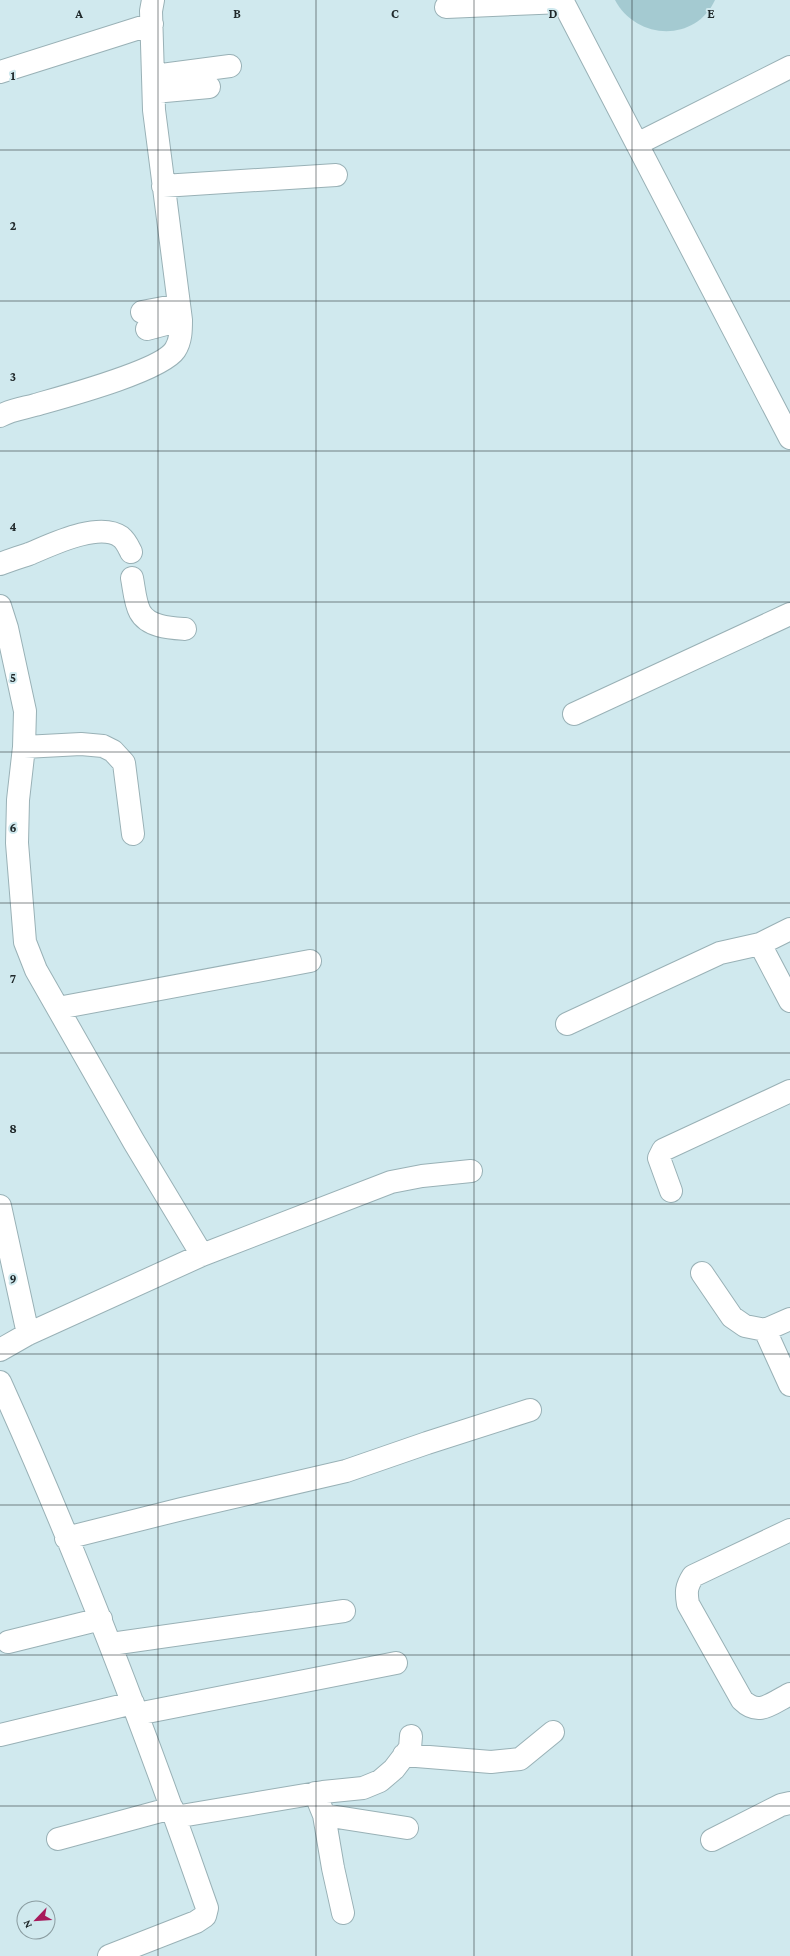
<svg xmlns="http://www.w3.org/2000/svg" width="790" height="1956" font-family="'Crimson Pro',serif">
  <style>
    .green { fill: #a4cad1 }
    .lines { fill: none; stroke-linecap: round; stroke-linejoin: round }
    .minor-casing { stroke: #99b1b6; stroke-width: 24 }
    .minor { stroke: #fff; stroke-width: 22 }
    .grid { fill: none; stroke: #20292b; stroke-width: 1; stroke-opacity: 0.55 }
    .grid-label { font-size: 13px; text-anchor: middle; font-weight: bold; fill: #20292b; stroke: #d0e9ee; stroke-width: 4; stroke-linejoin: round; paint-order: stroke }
  </style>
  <rect width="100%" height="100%" fill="#d0e9ee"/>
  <path class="green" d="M615 0H715C695 43 636 40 615 0Z"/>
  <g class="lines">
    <defs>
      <path id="minor" d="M562 0 790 438
        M446 7 563 2
        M0 72 152 24
        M154 76 230 66
        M154 92 209 87
        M637 144 790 67
        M163 186 336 175
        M142 312 179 305
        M147 329 181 320
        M0 416C10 410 24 408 35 405 63 397 161 371 175 350 181 341 181 330 181 320L154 110 151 11 153 0
        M0 564C10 560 20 557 29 554 51 545 99 521 121 537 126 541 128 546 131 552
        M132 578C134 588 135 603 140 612 148 627 171 628 185 629
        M0 606 7 628 25 711 24 747 18 800 17 843 25 942 36 970 134 1142 202 1255
        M574 714 790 614
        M24 747 81 744 103 746 113 751 124 763 133 834
        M790 929 760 944 790 1001
        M58 1008 310 961
        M567 1024 720 953 760 944
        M671 1191 659 1158 663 1150 790 1091
        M0 1206 28 1334
        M702 1273 732 1317 745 1326 765 1330
        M790 1319 765 1330 790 1385
        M0 1350 28 1334 202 1255 391 1182 422 1176 471 1171
        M0 1382C78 1554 145 1730 207 1908L205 1916 196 1922 109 1956
        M790 1530 693 1576C686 1587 686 1592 688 1604L742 1700C759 1717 772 1703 790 1694
        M66 1538 182 1509 346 1471 427 1443 530 1410
        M8 1642 101 1619
        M111 1644 344 1611
        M137 1714 396 1663
        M0 1735 133 1703
        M404 1755 491 1762 520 1759 553 1732
        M315 1793 324 1815 407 1828
        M324 1815 333 1868 343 1913
        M175 1817 323 1792 363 1788 380 1781 394 1769 410 1748 411 1736
        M58 1839 172 1808
        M712 1840 781 1805 790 1803"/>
    </defs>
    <use href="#minor" class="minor-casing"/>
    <use href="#minor" class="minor"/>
  </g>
  <path class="grid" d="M158 0V1956M316 0V1956M474 0V1956M632 0V1956M0 150H790M0 301H790M0 451H790M0 602H790M0 752H790M0 903H790M0 1053H790M0 1204H790M0 1354H790M0 1505H790M0 1655H790M0 1806H790"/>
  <g class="grid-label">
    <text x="79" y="18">A</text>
    <text x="237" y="18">B</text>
    <text x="395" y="18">C</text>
    <text x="553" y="18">D</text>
    <text x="711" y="18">E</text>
    <text x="13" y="80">1</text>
    <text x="13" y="230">2</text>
    <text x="13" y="381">3</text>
    <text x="13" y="531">4</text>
    <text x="13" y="682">5</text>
    <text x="13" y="832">6</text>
    <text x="13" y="983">7</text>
    <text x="13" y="1133">8</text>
    <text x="13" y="1283">9</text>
  </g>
  <g transform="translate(36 1920) rotate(245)"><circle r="19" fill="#d0e9ee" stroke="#8a9ca0"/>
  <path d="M0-3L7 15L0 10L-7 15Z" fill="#a71a5b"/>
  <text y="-6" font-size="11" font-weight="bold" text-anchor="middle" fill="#20292b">N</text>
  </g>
</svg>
